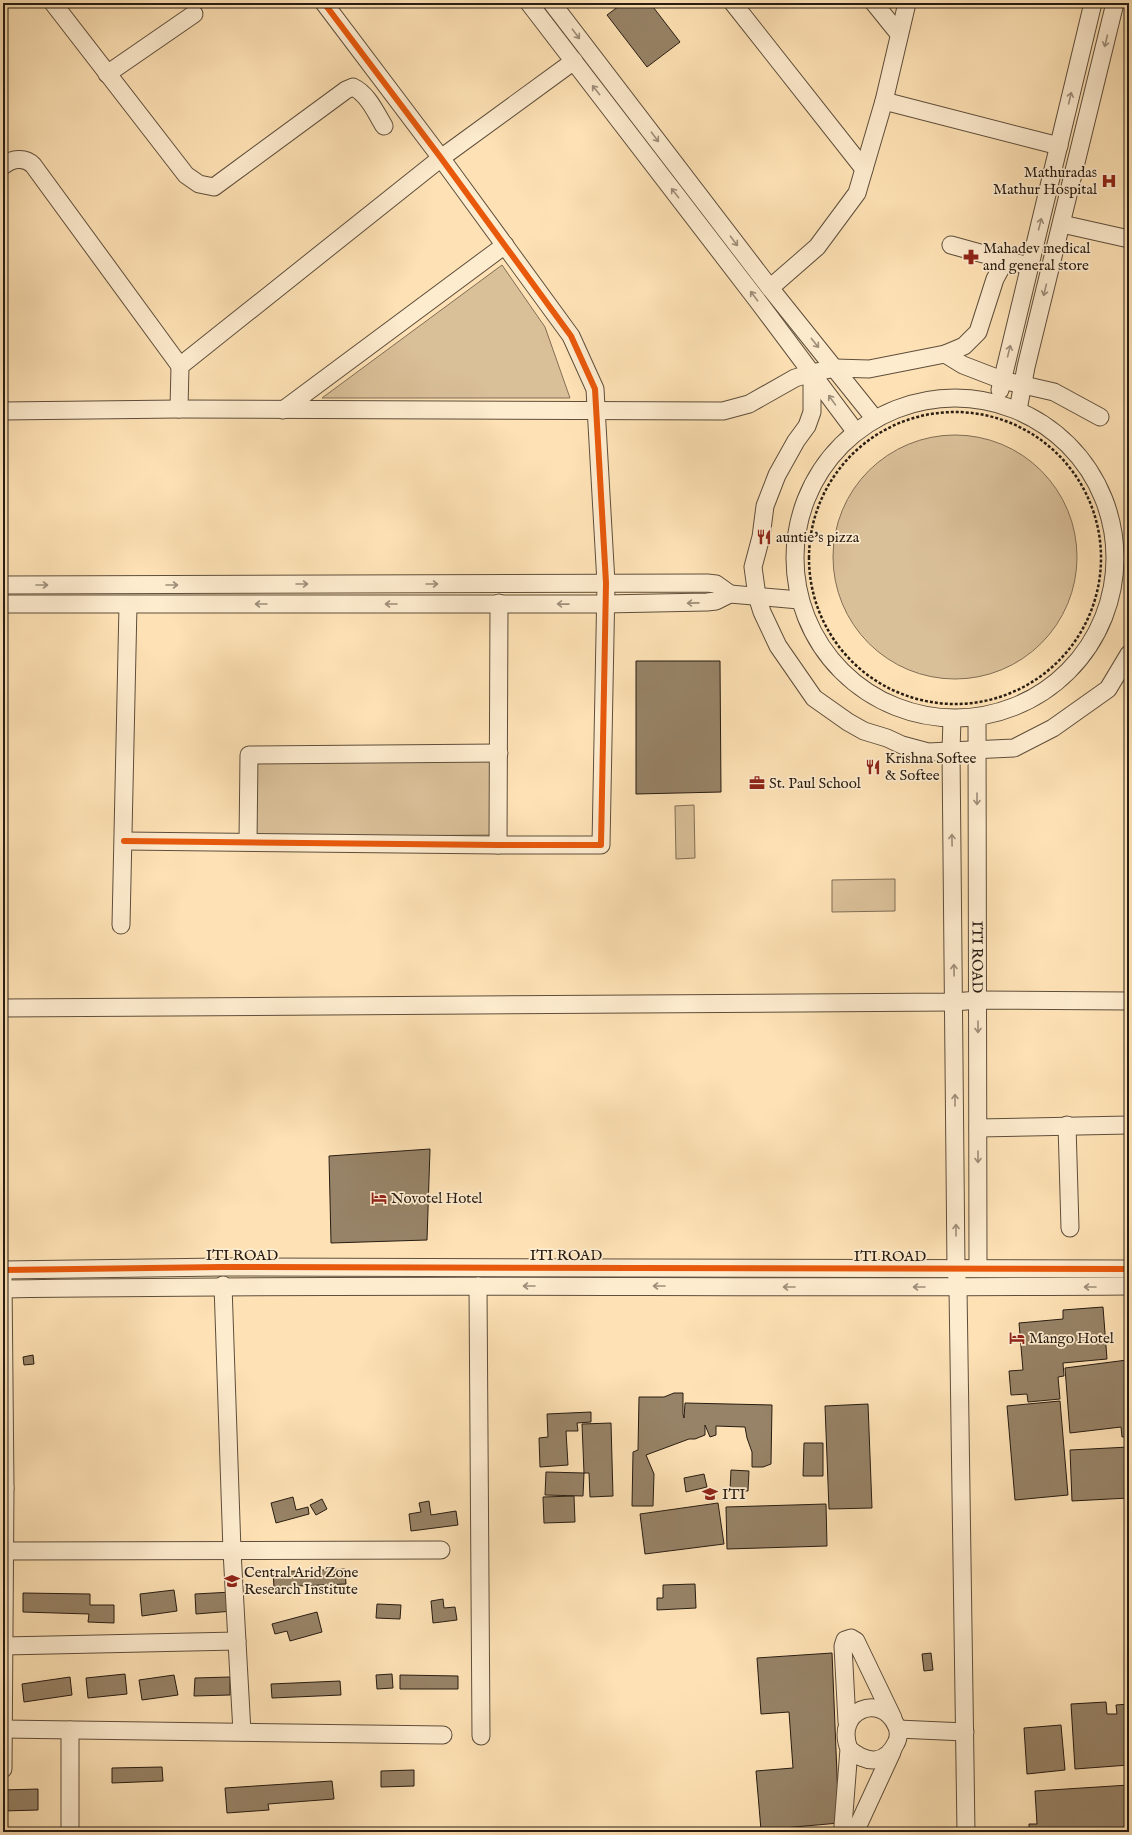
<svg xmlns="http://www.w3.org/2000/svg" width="1132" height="1835" font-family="'IM FELL English',serif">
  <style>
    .green { fill: #dac099; stroke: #816e56 }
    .building { fill: #978367; stroke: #281c12 }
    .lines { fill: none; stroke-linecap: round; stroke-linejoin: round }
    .minor-casing { stroke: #5e4e3b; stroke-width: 19 }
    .path { stroke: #281c12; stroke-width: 2.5; stroke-dasharray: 3 2; stroke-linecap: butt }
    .minor { stroke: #feeccf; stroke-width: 17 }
    .cycleway-casing { stroke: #feeccf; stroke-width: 8 }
    .cycleway { stroke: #e8590c; stroke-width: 6 }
    .oneway { stroke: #9e8e7a }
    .labels { text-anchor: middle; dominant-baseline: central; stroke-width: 3.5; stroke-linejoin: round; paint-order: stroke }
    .poi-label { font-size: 15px; fill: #281c12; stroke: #feeccf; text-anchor: start }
    .street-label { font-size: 15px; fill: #281c12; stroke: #feeccf }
  </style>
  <rect width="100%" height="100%" fill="#fee2b5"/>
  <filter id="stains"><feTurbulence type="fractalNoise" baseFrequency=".005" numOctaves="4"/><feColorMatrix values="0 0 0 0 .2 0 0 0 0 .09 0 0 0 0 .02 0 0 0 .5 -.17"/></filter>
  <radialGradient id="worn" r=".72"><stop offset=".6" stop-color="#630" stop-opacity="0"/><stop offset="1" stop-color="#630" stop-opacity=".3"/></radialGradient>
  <path class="green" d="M502 265 545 327 570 398H322Z
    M833 557a122 122 0 1 1 244 0a122 122 0 1 1-244 0Z
    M493 761V835L252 837V762Z
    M694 805 695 858 676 859 675 806Z
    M895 879V911L832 912V880Z"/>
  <path class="building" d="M623 3H650L680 42 647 67 607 15Z
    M636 661H720L721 792 636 794Z
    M430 1149 427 1240 331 1243 329 1156Z
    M1103 1307 1107 1359 1063 1363 1064 1376 1058 1377 1060 1399 1028 1402 1027 1394 1011 1395 1009 1371 1023 1370 1019 1323 1063 1319V1310Z
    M33 1355 34 1364 24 1365 23 1357Z
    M1127 1360 1129 1377V1436L1122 1437 1121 1427 1070 1433 1065 1368Z
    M674 1393H683V1414L684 1418 685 1403 772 1405 771 1464 763 1467H752V1452L747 1438 745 1427 716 1426V1435L710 1437 705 1425V1435L695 1439H689L646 1455 654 1474 653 1506H632L633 1452 638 1450 639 1397H664Z
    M1060 1401 1068 1495 1015 1500 1007 1406Z
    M868 1404 872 1508 829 1509 825 1406Z
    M591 1412V1422L577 1423 578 1431H566L568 1465 540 1467 539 1438 548 1437 547 1414Z
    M611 1423 613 1496 590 1497 589 1473H584L582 1424Z
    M804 1443H823V1476H803Z
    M1129 1447V1498L1072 1501 1070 1450Z
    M731 1470 749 1471 748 1491 730 1490Z
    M546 1472 584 1473 583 1496 545 1495Z
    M704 1474 707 1487 686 1492 684 1478Z
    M574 1496 575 1522 544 1523 543 1497Z
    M293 1497 296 1510 308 1507 309 1514 276 1523 271 1503Z
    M322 1499 327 1509 316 1515 310 1505Z
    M429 1501 431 1515 456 1511 458 1525 411 1531 409 1514 421 1512 419 1503Z
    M718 1503 724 1544 645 1554 640 1514Z
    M826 1504 827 1546 727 1549 726 1507Z
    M345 1569 346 1584 274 1587 273 1572Z
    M695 1584 696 1608 657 1610V1598H663V1585Z
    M174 1590 177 1611 142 1616 140 1594Z
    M232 1592 233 1611 196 1614 195 1594Z
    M23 1593 90 1594V1605H114V1623L88 1622 89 1614 23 1612Z
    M443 1599 444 1608 455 1607 457 1620 433 1623 431 1601Z
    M377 1604 401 1605 400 1619 376 1618Z
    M317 1612 322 1632 290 1641 287 1631 275 1634 272 1624Z
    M832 1653 839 1823 761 1830 756 1771 793 1768 789 1712 761 1714 757 1658Z
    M931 1653 933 1670 924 1671 922 1654Z
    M125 1674 127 1694 88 1698 86 1678Z
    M392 1674 393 1688 377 1689 376 1675Z
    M174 1675 178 1695 142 1700 139 1680Z
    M400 1675 458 1676V1689H400Z
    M70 1677 72 1695 24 1702 22 1684Z
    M230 1677V1695L194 1696 195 1678Z
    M340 1681 341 1695 272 1698 271 1684Z
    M1106 1702 1107 1714H1117L1116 1705 1129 1704V1765L1075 1769 1071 1704Z
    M1061 1725 1065 1770 1027 1774 1024 1728Z
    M162 1767 163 1781 112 1783V1768Z
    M414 1770V1786L381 1787V1771Z
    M332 1781 334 1799 268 1804 269 1810 227 1813 225 1788Z
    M1129 1785V1832H1029V1824H1037L1035 1791Z
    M38 1789V1810L3 1811V1790Z"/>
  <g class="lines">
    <defs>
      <g id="minor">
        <path d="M53 3 186 175 199 184 214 187 346 90 353 87C368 94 376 113 384 126"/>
        <path d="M529 3 757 300 855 431"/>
        <path d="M552 3 770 288 875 419"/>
        <path d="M733 3 864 169"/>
        <path d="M874 3 899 34"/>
        <path d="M107 74 194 14"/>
        <path d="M884 101 1059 146"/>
        <path d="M3 166C12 158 25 157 33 165L180 366"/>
        <path d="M1062 224 1129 239"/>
        <path d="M951 245 1009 261"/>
        <path d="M770 288 817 247 857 193 884 101 907 3"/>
        <path d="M945 354 964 346 978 332 995 279 1001 268 1009 261 1029 266"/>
        <path d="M812 373V412L807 426 796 441 777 475 765 506 761 537 753 567 757 596 762 612 778 646 814 698 848 722 864 731 887 738 902 745 928 752 1014 748 1053 728 1108 689 1129 654"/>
        <path d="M1000 390 1093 3"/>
        <circle cx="955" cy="558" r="160"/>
        <path d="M179 409 180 366 441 158 574 61"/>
        <path d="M283 410 505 245"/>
        <path d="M1018 410 1026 367 1115 3"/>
        <path d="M3 411 179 409 723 411 749 404 795 378 812 373 835 368 869 369 945 354 963 365 1002 380 1054 392 1100 417"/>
        <path d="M3 585 707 583 716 584 730 594"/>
        <path d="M3 604H605L707 602 716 601 730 594 799 600"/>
        <path id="s1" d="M977 718 978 1268"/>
        <path d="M952 719 951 751 956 1269 958 1288 966 1832"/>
        <path d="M124 841 498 845H601L606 583 595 389 571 336 441 158 324 3"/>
        <path d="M248 842 249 755 499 753"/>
        <path d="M498 845 499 603"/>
        <path d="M121 925 128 605"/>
        <path d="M3 1008 954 1002 978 1000 1129 1001"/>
        <path d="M1067 1125 1070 1228"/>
        <path d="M978 1128 1129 1125"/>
        <path d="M3 1270 222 1267 1129 1269"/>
        <path d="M3 1278 5 1488"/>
        <path d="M223 1285 232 1551 242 1732"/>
        <path d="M478 1286 481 1736"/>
        <path d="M3 1289C378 1283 754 1289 1129 1286"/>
        <path d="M3 1488H5L3 1769"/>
        <path d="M5 1551 441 1550"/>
        <path d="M4 1646 237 1641"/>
        <path d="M847 1722 843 1646 845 1640 851 1638 856 1641 893 1718"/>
        <path d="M3 1729 443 1735"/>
        <path d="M898 1729 965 1732"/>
        <path d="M70 1730V1832"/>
        <path d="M845 1832 843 1826 849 1749C834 1710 881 1692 896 1725 899 1730 899 1738 896 1743 885 1766 865 1763 849 1749"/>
        <path d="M854 1832 856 1830 892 1752"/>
      </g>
    </defs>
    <use href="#minor" class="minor-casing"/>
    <path class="path" d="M809 558a146 146 0 1 1 292 0a146 146 0 1 1-292 0Z"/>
    <use href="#minor" class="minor"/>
    <defs>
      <path id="cycleway" d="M124 841 498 845H601L606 583 595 389 571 336 441 158 324 3
        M3 1270 222 1267 1129 1269"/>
    </defs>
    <use href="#cycleway" class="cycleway-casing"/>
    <use href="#cycleway" class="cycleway"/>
  </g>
  <defs><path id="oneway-shaft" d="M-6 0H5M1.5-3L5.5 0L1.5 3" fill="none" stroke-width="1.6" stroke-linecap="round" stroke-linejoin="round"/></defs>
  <g class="oneway">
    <use href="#oneway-shaft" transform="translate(576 34) rotate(53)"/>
    <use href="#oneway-shaft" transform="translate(1106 41) rotate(104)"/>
    <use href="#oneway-shaft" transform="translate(596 90) rotate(-128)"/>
    <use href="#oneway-shaft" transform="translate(1070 98) rotate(-77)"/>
    <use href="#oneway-shaft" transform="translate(655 137) rotate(53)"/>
    <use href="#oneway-shaft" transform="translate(675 193) rotate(-128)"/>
    <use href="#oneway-shaft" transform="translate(1040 224) rotate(-76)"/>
    <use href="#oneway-shaft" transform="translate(734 241) rotate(53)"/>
    <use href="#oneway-shaft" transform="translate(1045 290) rotate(104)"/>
    <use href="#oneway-shaft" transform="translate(754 296) rotate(-127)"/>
    <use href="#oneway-shaft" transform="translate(815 343) rotate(51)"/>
    <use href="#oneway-shaft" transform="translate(1009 351) rotate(-76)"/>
    <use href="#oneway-shaft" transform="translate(832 400) rotate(-126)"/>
    <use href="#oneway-shaft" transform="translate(302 584)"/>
    <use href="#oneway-shaft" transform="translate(432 584)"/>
    <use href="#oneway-shaft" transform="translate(42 585)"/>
    <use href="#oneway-shaft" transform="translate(172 585)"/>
    <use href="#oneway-shaft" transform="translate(693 603) rotate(179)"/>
    <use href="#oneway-shaft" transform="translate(261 604) rotate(180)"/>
    <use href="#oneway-shaft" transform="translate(391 604) rotate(180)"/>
    <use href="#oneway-shaft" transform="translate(563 604) rotate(-179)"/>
    <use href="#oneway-shaft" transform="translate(977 799) rotate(90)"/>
    <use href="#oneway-shaft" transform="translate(952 840) rotate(-91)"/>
    <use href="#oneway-shaft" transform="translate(954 970) rotate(-91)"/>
    <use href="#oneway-shaft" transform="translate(978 1027) rotate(90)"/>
    <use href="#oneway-shaft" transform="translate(955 1100) rotate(-90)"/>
    <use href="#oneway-shaft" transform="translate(978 1157) rotate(90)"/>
    <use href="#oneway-shaft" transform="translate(956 1230) rotate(-90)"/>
    <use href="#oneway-shaft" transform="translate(529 1286) rotate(-180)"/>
    <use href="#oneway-shaft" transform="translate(659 1286) rotate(-180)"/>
    <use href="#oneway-shaft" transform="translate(789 1287) rotate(-180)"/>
    <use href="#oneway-shaft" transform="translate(919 1287) rotate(-180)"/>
    <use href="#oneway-shaft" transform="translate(1090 1287) rotate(180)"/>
  </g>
  <defs>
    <symbol id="hospital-bare" viewBox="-9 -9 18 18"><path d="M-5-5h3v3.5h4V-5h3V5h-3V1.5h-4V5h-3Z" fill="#8f2418" stroke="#feeccf" stroke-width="2.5" paint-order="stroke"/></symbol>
    <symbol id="pharmacy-bare" viewBox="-9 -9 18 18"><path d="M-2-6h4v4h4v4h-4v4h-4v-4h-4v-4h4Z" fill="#8f2418" stroke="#feeccf" stroke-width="2.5" paint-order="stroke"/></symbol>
    <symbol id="restaurant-bare" viewBox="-9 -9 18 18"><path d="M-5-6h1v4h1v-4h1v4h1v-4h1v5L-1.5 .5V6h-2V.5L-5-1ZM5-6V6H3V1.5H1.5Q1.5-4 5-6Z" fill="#8f2418" stroke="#feeccf" stroke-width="2.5" paint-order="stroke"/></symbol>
    <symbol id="office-bare" viewBox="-9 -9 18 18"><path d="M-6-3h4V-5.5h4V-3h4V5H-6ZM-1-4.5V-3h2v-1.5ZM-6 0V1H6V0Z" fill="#8f2418" stroke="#feeccf" stroke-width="2.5" paint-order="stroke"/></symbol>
    <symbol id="hotel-bare" viewBox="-9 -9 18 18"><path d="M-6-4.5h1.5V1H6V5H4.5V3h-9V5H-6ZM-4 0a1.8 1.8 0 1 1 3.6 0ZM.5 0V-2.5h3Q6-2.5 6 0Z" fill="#8f2418" stroke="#feeccf" stroke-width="2.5" paint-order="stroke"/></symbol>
    <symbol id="university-bare" viewBox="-9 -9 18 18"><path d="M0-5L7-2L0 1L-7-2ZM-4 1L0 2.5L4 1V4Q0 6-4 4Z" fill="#8f2418" stroke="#feeccf" stroke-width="2.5" paint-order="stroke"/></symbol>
  </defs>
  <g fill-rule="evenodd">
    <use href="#hospital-bare" x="1098" y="170" width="22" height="22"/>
    <use href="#pharmacy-bare" x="960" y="246" width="22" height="22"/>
    <use href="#restaurant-bare" x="753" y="526" width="22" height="22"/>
    <use href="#restaurant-bare" x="862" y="756" width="22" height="22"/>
    <use href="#office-bare" x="746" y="772" width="22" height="22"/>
    <use href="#hotel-bare" x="368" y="1187" width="22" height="22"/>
    <use href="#hotel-bare" x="1006" y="1327" width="22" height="22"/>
    <use href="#university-bare" x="699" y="1483" width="22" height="22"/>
    <use href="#university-bare" x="221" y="1570" width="22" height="22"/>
  </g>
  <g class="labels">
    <g class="poi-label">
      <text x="1097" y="172" text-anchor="end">Mathuradas<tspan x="1097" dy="17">Mathur Hospital</tspan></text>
      <text x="983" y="248">Mahadev medical<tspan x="983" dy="17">and general store</tspan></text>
      <text x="776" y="537">auntie's pizza</text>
      <text x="885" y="758">Krishna Softee<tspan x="885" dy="17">&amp; Softee</tspan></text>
      <text x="769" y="783">St. Paul School</text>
      <text x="391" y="1198">Novotel Hotel</text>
      <text x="1029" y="1338">Mango Hotel</text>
      <text x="722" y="1494">ITI</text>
      <text x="244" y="1572">Central Arid Zone<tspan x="244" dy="17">Research Institute</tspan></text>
    </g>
    <g class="street-label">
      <text stroke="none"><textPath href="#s1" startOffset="239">ITI ROAD</textPath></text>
      <text x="242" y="1255">ITI ROAD</text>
      <text x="566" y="1255">ITI ROAD</text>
      <text x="890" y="1256">ITI ROAD</text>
    </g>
  </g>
  <rect width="1132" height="1835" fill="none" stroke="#fee2b5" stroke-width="16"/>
  <rect x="4" y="4" width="1124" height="1827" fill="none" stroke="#281c12" stroke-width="2"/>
  <rect x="8" y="8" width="1116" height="1819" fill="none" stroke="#281c12"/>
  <rect width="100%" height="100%" filter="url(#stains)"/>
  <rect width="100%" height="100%" fill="url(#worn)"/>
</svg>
